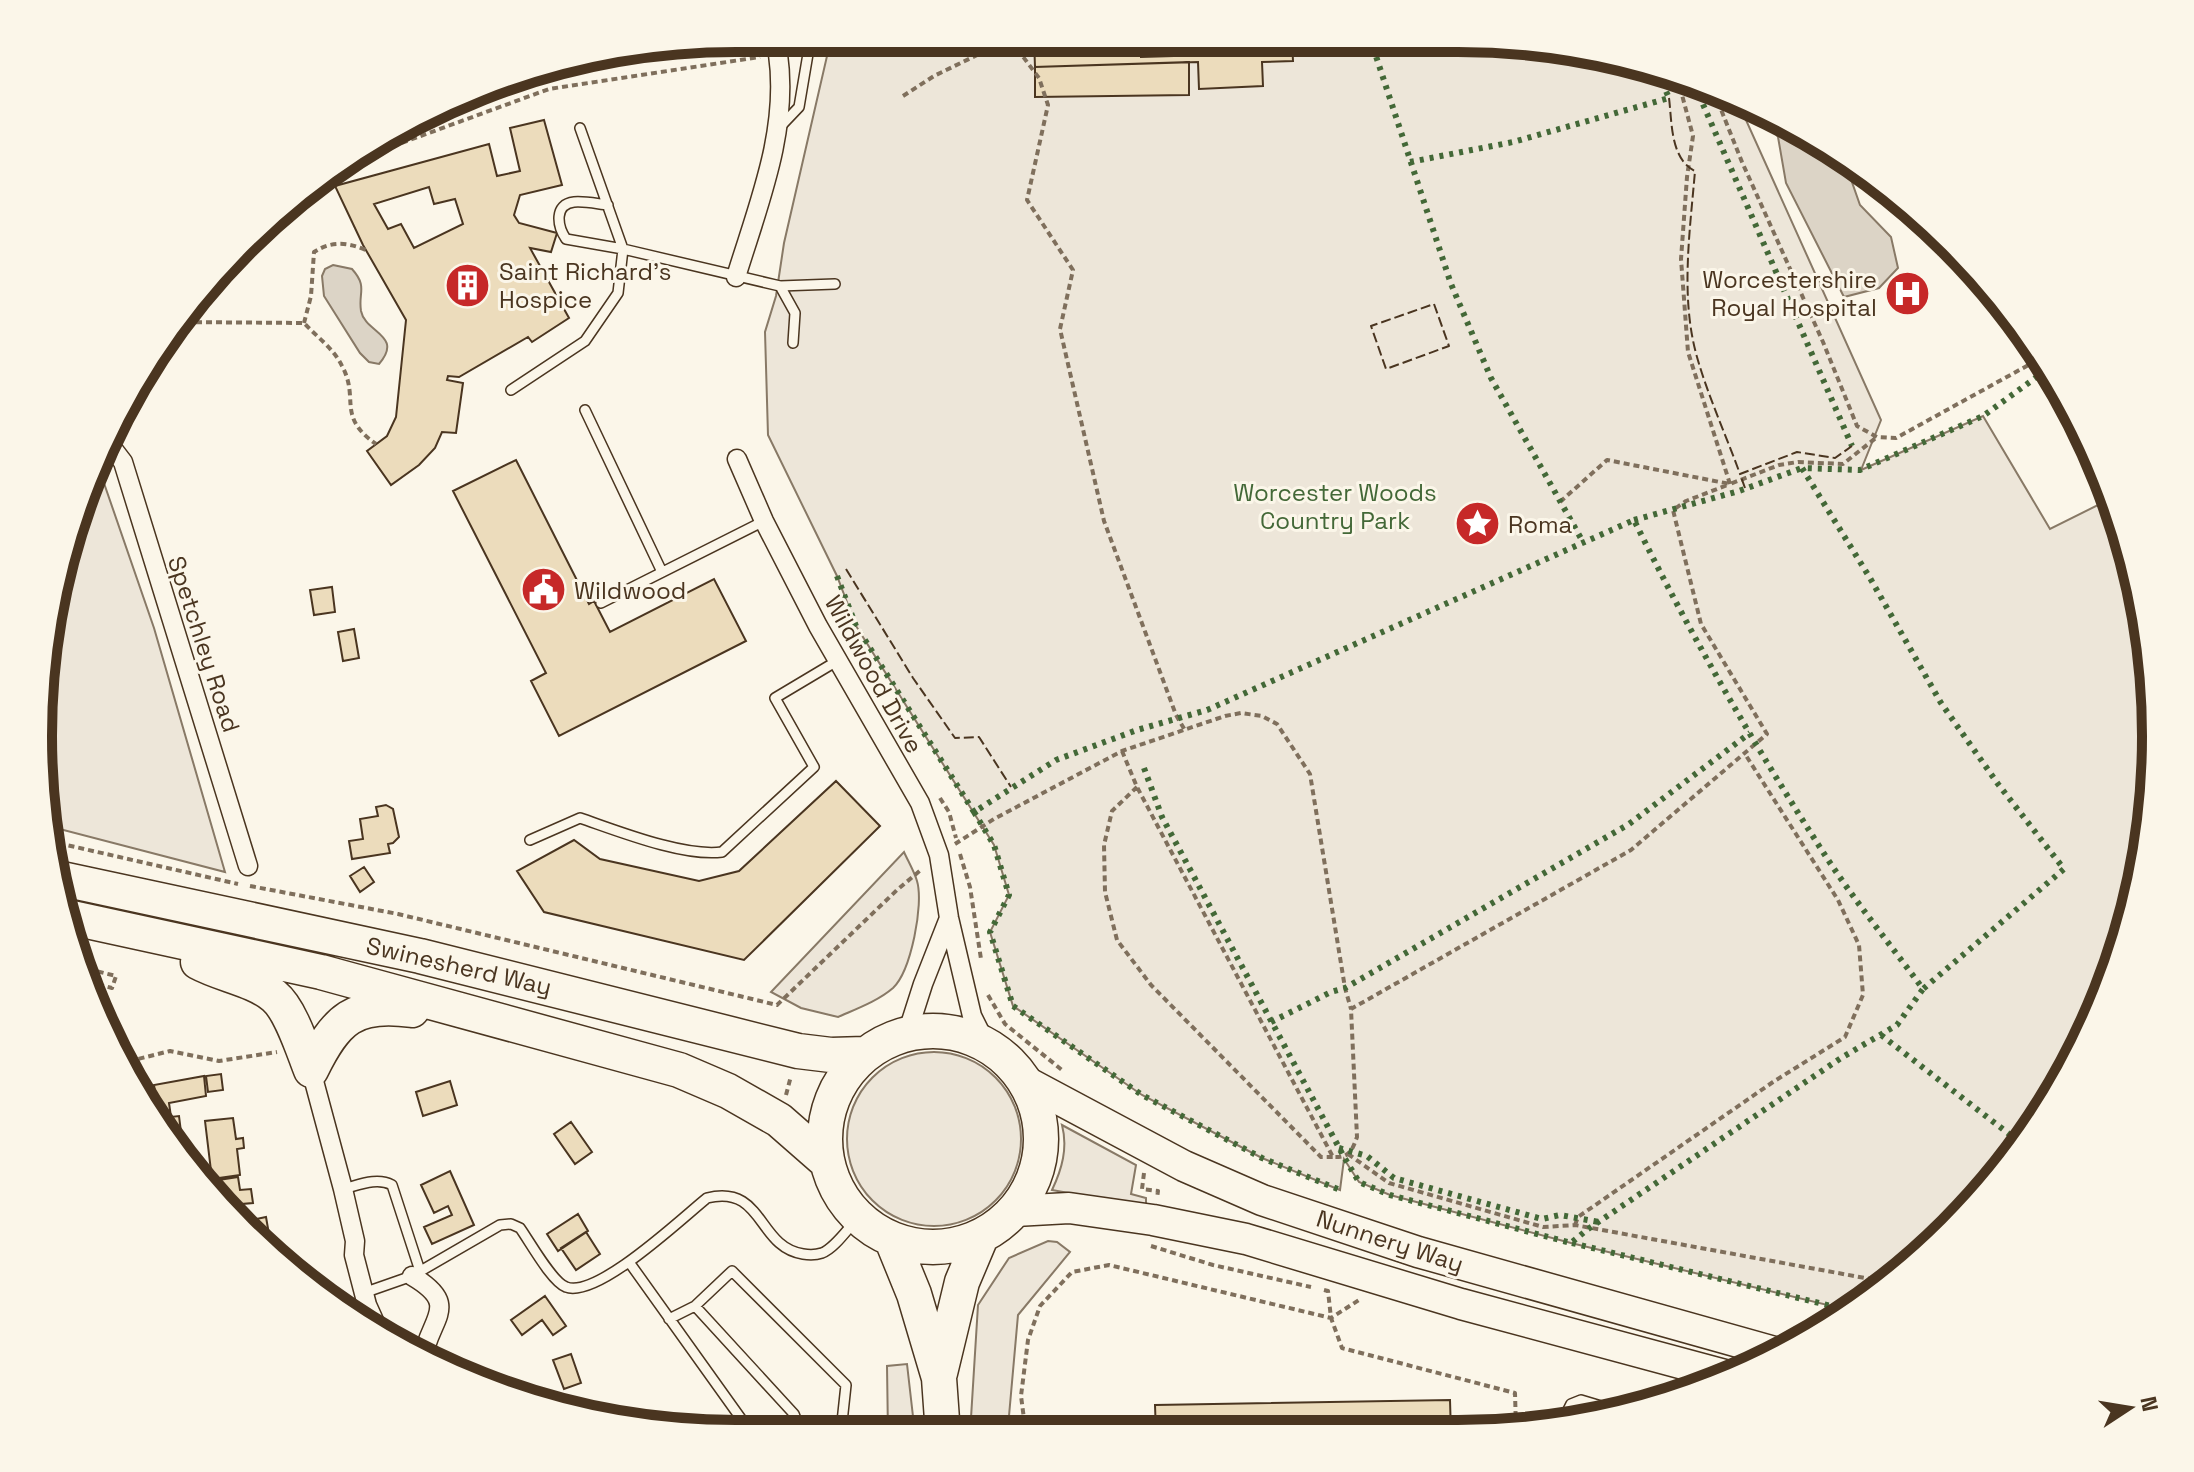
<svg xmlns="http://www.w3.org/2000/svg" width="2194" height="1472" font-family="'Space Grotesk',sans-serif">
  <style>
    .green { fill: #ede6d9; stroke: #887966; stroke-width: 2 }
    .water { fill: #dcd4c6; stroke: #887966; stroke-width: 2 }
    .building { fill: #ecdcbc; stroke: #4a3520; stroke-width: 2; fill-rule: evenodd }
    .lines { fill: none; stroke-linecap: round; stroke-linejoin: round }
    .lane-casing { stroke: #4a3520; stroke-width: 12 }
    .street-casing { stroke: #4a3520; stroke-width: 21 }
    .primary-casing { stroke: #4a3520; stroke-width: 33 }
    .highway-casing { stroke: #4a3520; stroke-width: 37 }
    .path { stroke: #7f6f5c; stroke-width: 4; stroke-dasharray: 6 4; stroke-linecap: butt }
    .lane { stroke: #fbf6e9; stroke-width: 9 }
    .street { stroke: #fbf6e9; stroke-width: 18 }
    .primary { stroke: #fbf6e9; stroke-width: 30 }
    .highway { stroke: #fbf6e9; stroke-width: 34 }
    .hedge { stroke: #436837; stroke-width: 6; stroke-dasharray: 4 6; stroke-linecap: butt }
    .fence { stroke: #4a3520; stroke-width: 2; stroke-dasharray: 10 4; stroke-linecap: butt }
    .labels { text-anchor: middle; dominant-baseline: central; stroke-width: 6; stroke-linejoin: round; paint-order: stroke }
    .poi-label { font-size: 24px; fill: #4a3520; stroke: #fbf6e9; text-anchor: start }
    .park-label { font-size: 24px; fill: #436837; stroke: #fbf6e9 }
    .street-label { font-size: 24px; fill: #4a3520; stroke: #fbf6e9 }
    .rim { fill: none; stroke: #4a3520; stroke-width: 10 }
  </style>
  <rect width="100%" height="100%" fill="#fbf6e9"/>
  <path class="green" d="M852 38H1458L1594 51 1737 100 1881 420 1861 470 1983 416 2050 529 2112 498 2142 599 2156 736 2143 872 2103 1003 2039 1123 1952 1229 1852 1311 1571 1243 1390 1195 1359 1182 1344 1159 1340 1190 1262 1158 1142 1095 1013 1006 990 932 1009 895 994 845 856 626 837 576 768 435 765 332 776 296 784 243 827 56Z
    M96 460 154 628 225 872 48 826 40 690 91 469Z
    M904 852C908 861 914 871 917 881 924 904 911 971 893 988 878 1001 856 1009 838 1017L801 1008 771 992Z
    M847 1139a87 87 0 1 1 174 0a87 87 0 1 1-174 0Z
    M1062 1125 1136 1165 1131 1194 1146 1198V1207L1052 1190C1062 1169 1068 1148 1062 1125Z
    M1048 1241 1057 1242 1070 1252 1018 1315 1009 1416 1012 1434H970L978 1305 1009 1258Z
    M907 1364 915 1434H888L887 1366Z"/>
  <path class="water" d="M1754 106 1767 110 1847 168 1860 205 1891 237 1898 268 1879 288 1844 297 1786 183 1778 137Z
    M333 265 352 269C368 287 358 292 361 311 365 333 404 335 379 364L369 362 360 353 324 296 322 276 325 269Z"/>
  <path class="building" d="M1034 38H1141V57L1173 56 1172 46 1292 41 1293 61 1262 62 1263 86 1199 89 1198 62 1035 67Z
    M1189 62V95L1035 97V67Z
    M544 120 562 185 520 195 514 215 519 223 557 233 551 252 530 248 569 318 532 342 528 337 459 377 448 376 447 380 463 383 456 433 442 432 435 448 419 465 391 485 367 451 387 436 396 417 406 320 363 245 335 186 489 144 497 176 520 171 510 128ZM429 187 434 204 455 199 463 224 414 248 401 224 388 229 374 204Z
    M516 460 589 604 594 601 610 632 714 579 746 641 559 736 531 681 546 673 453 491Z
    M332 587 335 612 314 615 310 590Z
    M354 629 359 658 343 661 338 632Z
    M836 781 880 826 744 960 544 912 517 871 574 840 600 859 699 881 739 871Z
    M386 805 393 809 399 837 393 843 388 844 390 853 352 859 349 841 363 839 360 819 378 816 376 807Z
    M364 867 374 882 360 892 350 876Z
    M221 1074 223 1090 208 1092 206 1076Z
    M204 1076 206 1096 169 1103 171 1117 179 1116 181 1132 169 1134 159 1121 154 1085Z
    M450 1081 457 1105 423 1116 416 1092Z
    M233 1118 236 1139 243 1138 244 1148 237 1149 240 1175 212 1179 205 1121Z
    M571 1122 592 1152 575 1164 554 1134Z
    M450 1171 474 1225 432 1244 424 1227 452 1215 448 1206 434 1213 421 1185Z
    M238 1177 240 1190 251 1189 253 1203 242 1204 243 1213 231 1215 213 1191 212 1181Z
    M578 1214 588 1231 558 1251 547 1234Z
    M266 1217 270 1240 259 1242 242 1228 241 1225 253 1224 252 1220Z
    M586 1232 600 1254 576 1270 561 1248Z
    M545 1296 566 1326 553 1335 542 1320 522 1335 511 1320Z
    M571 1354 581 1383 564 1389 553 1360Z
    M1450 1400 1451 1434H1156L1155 1405Z"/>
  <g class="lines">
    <defs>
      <path id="lane" d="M580 128 623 249 780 286 835 284
        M779 128 799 107 809 48 816 38
        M780 286 795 313 793 343
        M511 390 585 341 618 293 623 249 566 239C557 226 554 204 574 202 585 201 598 204 608 205
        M585 410 662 572
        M601 603 764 521
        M530 840 580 818C618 831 683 857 722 852L814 767 775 698 837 661
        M343 1189C359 1185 377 1177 392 1185L420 1271
        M629 1262 752 1434
        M372 1290 412 1276 500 1225 511 1224 520 1228C530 1242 552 1282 566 1287 597 1299 682 1218 707 1198 764 1184 757 1247 803 1254 809 1255 816 1255 822 1253 835 1248 848 1228 858 1218
        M695 1306 794 1414 800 1429
        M669 1319 695 1306 732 1271 846 1385 842 1422 771 1434
        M1561 1424 1571 1404 1581 1400 1621 1412"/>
      <path id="street" d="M736 277C758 205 789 131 778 54
        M107 441 123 462 248 866
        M737 459 764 521 818 626 920 803 939 855 949 918 972 1016 987 1046
        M907 1034 923 984 949 918
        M311 1070 343 1189 355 1241 354 1255 367 1305 376 1325
        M412 1276C463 1306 428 1319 423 1359"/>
      <path id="primary" d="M1023 1080 1184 1166 1262 1200 1418 1252 1778 1353
        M1014 1211 1069 1208 1153 1220 1246 1239 1461 1304 1732 1377"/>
      <path id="highway" d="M53 877 420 956 798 1051 831 1055 865 1054
        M68 917 321 972 679 1070 728 1091 779 1120 827 1162
        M198 962C222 975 253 979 274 996 291 1010 303 1050 311 1070
        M825 1139a108 108 0 1 1 216 0a108 108 0 1 1-216 0Z
        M311 1070C336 1019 354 1002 412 1010
        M892 1240 914 1294 939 1378 943 1434
        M940 1373 962 1282 981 1237"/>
    </defs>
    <use href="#lane" class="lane-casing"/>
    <use href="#street" class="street-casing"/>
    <use href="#primary" class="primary-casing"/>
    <use href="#highway" class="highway-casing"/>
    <path class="path" d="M1019 38 1021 54 1039 78 1048 105 1027 200 1073 270 1060 329 1104 521 1176 715 1186 732
      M1714 92 1742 162 1823 342 1857 426 1877 437 1896 438 2043 357
      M903 96 934 76 1012 38
      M336 167 549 89 760 57
      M176 322 304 323C317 337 334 349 342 366 360 399 336 416 376 444
      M304 323 311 296 314 252C331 241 347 242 366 250
      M1560 502 1607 460 1730 484 1779 465 1798 462 1843 464 1877 437
      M1122 751 1137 787 1333 1157C1349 1158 1352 1151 1357 1137L1351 1009 1631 850 1767 734 1701 624 1673 510 1686 501 1730 484 1688 352 1681 259 1687 177 1693 136 1678 80
      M1137 787 1112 811 1104 845 1105 892 1117 940 1151 985 1321 1157H1333
      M940 798 949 812 956 838
      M49 841 238 884
      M955 844 994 819 1122 751 1225 716 1241 713 1262 716 1277 724 1310 774 1345 988 1351 1009
      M960 854 970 887 981 959
      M250 886 398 914 777 1005 897 890 922 869
      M88 969 116 976 112 988 93 983
      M988 995 1005 1024 1062 1070
      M121 1057 126 1062 170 1051 219 1061 277 1052
      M786 1095 791 1076
      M1348 1154 1389 1183 1543 1227 1575 1225 1887 1282
      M1144 1173 1142 1189 1158 1191 1157 1198
      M1575 1225 1578 1217 1773 1082 1845 1037 1863 995 1859 945 1838 900 1745 754
      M1151 1246 1213 1265 1311 1287
      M1324 1290 1328 1291 1331 1318 1342 1348 1515 1393 1516 1428
      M1026 1434 1021 1396 1028 1340 1040 1306 1072 1272 1109 1265 1331 1318 1359 1300"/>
    <use href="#lane" class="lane"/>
    <use href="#street" class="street"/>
    <use href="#primary" class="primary"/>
    <use href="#highway" class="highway"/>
    <path class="hedge" d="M1370 38 1451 284 1491 378 1583 542
      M1695 86 1852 446
      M1410 162 1513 142 1669 98 1658 73
      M1634 520 1739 491 1802 468
      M837 576 856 626 974 812 1056 760 1137 730 1207 710 1634 520C1690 634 1754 745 1823 852 1853 899 1890 944 1923 989L2064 869 1998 784 1941 703 1870 578 1802 468 1860 470 1983 416 2049 368
      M1144 768 1162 817 1344 1157 1359 1182 1390 1195 1571 1243 1588 1229 1841 1058 1897 1025 1923 989
      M974 812 994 845 1009 895 990 932 1013 1006 1142 1095 1262 1158 1340 1190
      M1271 1022 1331 992 1345 988 1629 824 1750 733
      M1881 1035 2022 1144
      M1339 1148 1367 1156 1394 1178 1542 1219 1560 1215 1599 1222
      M1572 1243 1852 1311"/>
    <path class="fence" d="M1669 98C1672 121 1670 159 1695 171 1690 231 1680 297 1697 357 1708 396 1726 435 1740 474
      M1434 304 1449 346 1386 369 1371 326Z
      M1745 488 1740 474 1797 452 1835 458 1852 446
      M846 569 913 678 955 738 979 737 1011 787"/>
  </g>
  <defs>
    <symbol id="building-disc" viewBox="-11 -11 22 22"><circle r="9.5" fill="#c62828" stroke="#fbf6e9"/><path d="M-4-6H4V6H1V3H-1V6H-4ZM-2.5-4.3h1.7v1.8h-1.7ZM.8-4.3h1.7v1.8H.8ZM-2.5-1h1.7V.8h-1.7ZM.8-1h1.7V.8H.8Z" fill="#fff"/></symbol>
    <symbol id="hospital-disc" viewBox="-11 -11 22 22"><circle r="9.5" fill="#c62828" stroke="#fbf6e9"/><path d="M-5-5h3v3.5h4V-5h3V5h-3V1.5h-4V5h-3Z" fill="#fff"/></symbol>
    <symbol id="sight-disc" viewBox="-11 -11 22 22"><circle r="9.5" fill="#c62828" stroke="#fbf6e9"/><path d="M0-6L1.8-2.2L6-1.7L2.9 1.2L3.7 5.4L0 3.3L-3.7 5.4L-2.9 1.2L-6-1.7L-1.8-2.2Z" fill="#fff"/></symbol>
    <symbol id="civic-disc" viewBox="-11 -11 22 22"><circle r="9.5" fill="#c62828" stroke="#fbf6e9"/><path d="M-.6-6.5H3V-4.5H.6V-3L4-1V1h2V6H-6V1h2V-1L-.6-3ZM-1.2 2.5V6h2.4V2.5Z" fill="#fff"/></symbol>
  </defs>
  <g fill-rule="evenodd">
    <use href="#building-disc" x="442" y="260" width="51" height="51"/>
    <use href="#hospital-disc" x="1882" y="268" width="51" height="51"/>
    <use href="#sight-disc" x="1452" y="498" width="51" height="51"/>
    <use href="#civic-disc" x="518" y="564" width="51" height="51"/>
  </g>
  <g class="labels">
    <g class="poi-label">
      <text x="499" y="271">Saint Richard's<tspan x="499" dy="28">Hospice</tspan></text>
      <text x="1877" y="279" text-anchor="end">Worcestershire<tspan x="1877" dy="28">Royal Hospital</tspan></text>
      <text x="1508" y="524">Roma</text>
      <text x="574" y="590">Wildwood</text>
    </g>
    <g class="park-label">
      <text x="1335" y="492">Worcester Woods<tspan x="1335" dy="28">Country Park</tspan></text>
    </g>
    <g class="street-label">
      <text transform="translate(204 644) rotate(72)">Spetchley Road</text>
      <text transform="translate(874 674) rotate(61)">Wildwood Drive</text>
      <text transform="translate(459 966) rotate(13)">Swinesherd Way</text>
      <text transform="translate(1390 1241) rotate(18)">Nunnery Way</text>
    </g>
  </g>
  <path d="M0 0H2194V1472H0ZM736 52H1458A684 684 0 0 1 2142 736V736A684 684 0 0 1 1458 1420H736A684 684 0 0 1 52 736V736A684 684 0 0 1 736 52Z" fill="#fbf6e9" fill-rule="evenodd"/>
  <path class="rim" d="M736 52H1458A684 684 0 0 1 2142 736V736A684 684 0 0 1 1458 1420H736A684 684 0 0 1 52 736V736A684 684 0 0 1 736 52Z"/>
  <g transform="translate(2130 1408) rotate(78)" stroke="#fbf6e9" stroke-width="6" paint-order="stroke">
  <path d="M0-6L14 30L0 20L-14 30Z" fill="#4a3520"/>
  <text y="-12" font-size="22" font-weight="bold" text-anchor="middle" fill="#4a3520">N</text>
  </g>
</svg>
